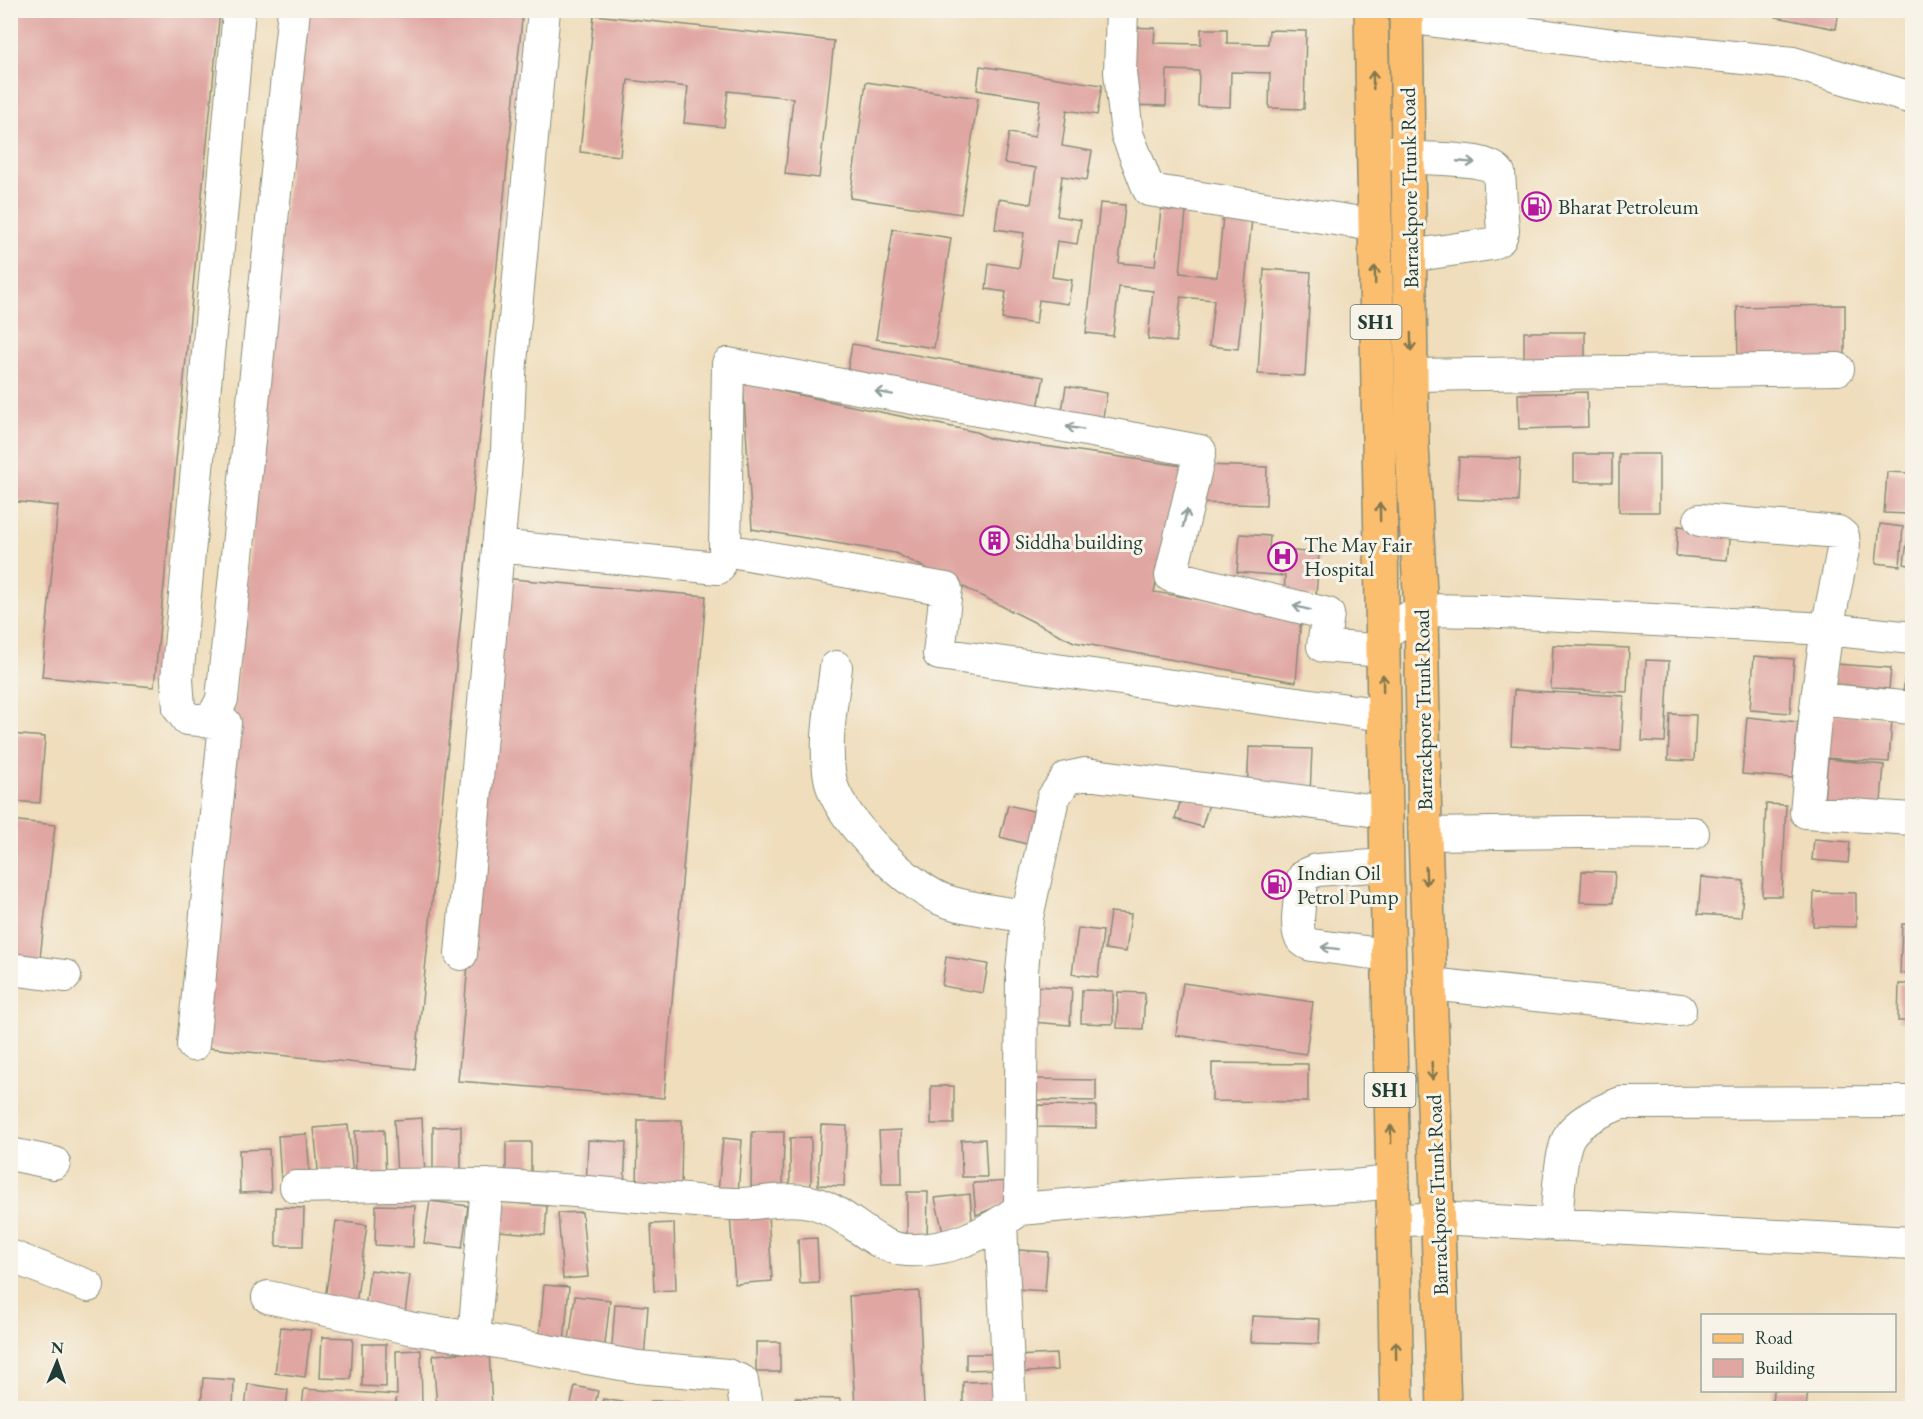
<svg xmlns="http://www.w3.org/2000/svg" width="1923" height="1419" font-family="'EB Garamond',serif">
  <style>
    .building { fill: #e0a6a2 }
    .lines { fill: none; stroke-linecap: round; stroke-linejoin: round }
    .minor-casing { stroke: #878d78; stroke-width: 34 }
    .major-casing { stroke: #878d78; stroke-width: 36 }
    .minor { stroke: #fff; stroke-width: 32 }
    .major { stroke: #fbbe6e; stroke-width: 33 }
    .oneway { stroke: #82774e }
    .oneway2 { stroke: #8f9e9a }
    .labels { text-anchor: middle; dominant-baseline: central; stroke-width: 6; stroke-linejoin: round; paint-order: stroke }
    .shield { fill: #f7f3e8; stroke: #60746a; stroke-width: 1.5 }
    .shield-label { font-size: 20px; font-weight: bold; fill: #1f3d34 }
    .street-label { font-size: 21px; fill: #1f3d34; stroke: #f7f3e8 }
    .poi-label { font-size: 21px; fill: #1f3d34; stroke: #f7f3e8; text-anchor: start }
  </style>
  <rect width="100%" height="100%" fill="#f7f3e8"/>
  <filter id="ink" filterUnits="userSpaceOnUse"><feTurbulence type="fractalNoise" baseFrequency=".0167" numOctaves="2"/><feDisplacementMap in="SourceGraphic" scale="12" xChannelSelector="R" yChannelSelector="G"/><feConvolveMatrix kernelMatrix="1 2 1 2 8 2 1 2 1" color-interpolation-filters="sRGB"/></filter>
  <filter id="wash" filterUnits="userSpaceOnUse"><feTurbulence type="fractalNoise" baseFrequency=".008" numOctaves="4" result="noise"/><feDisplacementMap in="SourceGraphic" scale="24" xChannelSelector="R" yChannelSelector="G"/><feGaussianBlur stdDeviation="1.35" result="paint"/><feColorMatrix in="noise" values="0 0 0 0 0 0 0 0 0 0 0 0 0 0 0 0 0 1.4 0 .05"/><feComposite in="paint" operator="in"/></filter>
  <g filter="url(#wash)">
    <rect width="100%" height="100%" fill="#efddbb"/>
    <g id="blocks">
      <path class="building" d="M10 10H220L154 687 42 677 58 506 10 501Z
        M305 10H523L415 1069 200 1047Z
        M1777 10H1839L1836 29 1776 17Z
        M594 15 834 41 819 178 785 174 793 98 728 91 724 127 684 123 688 87 628 80 620 156 580 152Z
        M1128 27 1155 28 1154 43 1201 44V29H1227V43L1268 44 1269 30 1306 31 1304 109 1269 108 1270 73 1231 72 1230 107 1198 106 1199 71 1167 70 1166 106 1126 105Z
        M980 66 1102 85 1097 115 1067 110 1062 146 1092 151 1087 180 1062 176 1057 216 1081 220 1077 244 1057 241 1052 277 1072 280 1068 304 1039 300 1036 324 1002 319 1006 292 986 289 989 263 1019 268 1024 233 995 229 999 199 1031 204 1036 168 1004 163 1009 133 1035 137 1040 100 977 90Z
        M866 82 978 98 961 214 850 198Z
        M1100 203 1125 205 1119 263 1155 266 1161 209 1186 212 1180 273 1217 277 1223 216 1252 219 1238 349 1209 346 1214 300 1181 297 1176 342 1148 339 1153 291 1119 287 1113 336 1086 333Z
        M893 229 951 238 934 348 876 339Z
        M1264 269 1311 272 1305 376 1258 374Z
        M1845 305V362L1738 364 1737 307Z
        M1524 332H1585V360H1524Z
        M852 344 1044 377 1037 413 846 379Z
        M743 380 785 392 976 432 989 438 1183 466 1154 592 1301 616 1296 682 1074 642 895 553 752 529Z
        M1066 386 1107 393 1103 417 1062 411Z
        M1587 392 1588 427 1519 429 1518 394Z
        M1574 454H1612V482H1574Z
        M1619 454H1659V512H1619Z
        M1459 457 1520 459 1518 502 1457 499Z
        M1203 465 1267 467 1266 505 1202 503Z
        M1887 472 1911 473 1908 514 1884 513Z
        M1910 521H1912V566L1904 564Z
        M1880 524 1903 527 1900 566 1876 563Z
        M1678 526 1730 531 1727 560 1676 556Z
        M1240 534 1270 536 1269 549 1319 553 1316 597 1284 595 1285 576 1237 572Z
        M501 578 706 596 664 1098 458 1081Z
        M1553 645 1629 648 1627 692 1551 689Z
        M1908 646 1912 647V695L1903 694Z
        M1754 656 1794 659 1790 713 1750 710Z
        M1646 660 1669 661 1665 742 1642 741Z
        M1836 664 1891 668 1889 689 1834 684Z
        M1514 690 1624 696 1621 751 1511 745Z
        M1670 714 1696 715 1694 761 1668 760Z
        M1825 714 1892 719 1889 762 1822 758Z
        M1747 717 1798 722 1793 778 1742 774Z
        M10 734 45 737 40 803 10 801Z
        M1249 747 1312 749 1310 794 1247 793Z
        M1828 759 1884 765 1880 814 1823 809Z
        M1182 796 1209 804 1202 827 1175 819Z
        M1766 804 1786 805 1782 896H1762Z
        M1008 805 1041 813 1034 846 1000 837Z
        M10 820 55 825 39 967 10 964Z
        M1814 839 1850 842 1848 863 1812 860Z
        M1582 871 1615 872 1613 903 1580 902Z
        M1701 877 1744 881 1741 917 1698 914Z
        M1814 892 1856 893V927L1813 926Z
        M1110 912 1131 914 1126 952 1105 949Z
        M1902 924 1912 925V974L1900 973Z
        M1078 928 1103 931 1098 977 1072 974Z
        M946 957 988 964 983 993 942 986Z
        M1183 983 1313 1002 1306 1054 1176 1035Z
        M1899 984H1912V1021H1898Z
        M1033 986 1072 988 1070 1025 1031 1022Z
        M1082 990 1113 991V1024L1081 1023Z
        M1118 992 1145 993 1143 1029 1117 1028Z
        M1212 1063 1308 1064V1102L1212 1101Z
        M1032 1079 1096 1080V1101L1032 1100Z
        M931 1086H954V1124H931Z
        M1038 1105 1096 1106V1128L1037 1127Z
        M422 1118 425 1175 397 1177 394 1120Z
        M638 1120H682L681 1192H637Z
        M348 1125 353 1177 319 1180 314 1128Z
        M821 1125 847 1126 844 1186 818 1185Z
        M461 1126V1174H433V1127Z
        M384 1130 386 1177 356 1178 355 1131Z
        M901 1130 902 1184H882L879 1131Z
        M752 1132H784L783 1188H751Z
        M307 1134 310 1179 281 1181 278 1136Z
        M811 1137V1187H790V1138Z
        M723 1138 742 1140 738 1193 718 1192Z
        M985 1139 987 1177H962L961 1140Z
        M588 1140 626 1142 624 1190 586 1188Z
        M506 1142H531V1174H506Z
        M269 1149 271 1192 240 1193 239 1150Z
        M1012 1181V1201L976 1215 973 1183Z
        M907 1192H928L927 1242H907Z
        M970 1194 972 1220 943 1233 935 1198Z
        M430 1201 468 1206 462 1248 424 1243Z
        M500 1202 547 1206 545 1235 498 1231Z
        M376 1205 415 1206 413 1247 375 1245Z
        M276 1207 304 1208 303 1246H276Z
        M582 1212 588 1277 563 1279 558 1213Z
        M768 1212 772 1281 735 1284 730 1215Z
        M336 1221 367 1225 356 1304 325 1299Z
        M674 1223 676 1290 654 1291 651 1224Z
        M817 1238 819 1283 800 1284 798 1239Z
        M1019 1250 1048 1252 1045 1291 1016 1289Z
        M370 1270 410 1275 404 1321 364 1316Z
        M544 1285 569 1287 564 1343 539 1341Z
        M919 1291 924 1408H855L849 1296Z
        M575 1296 610 1300 604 1353 568 1348Z
        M615 1304 648 1306 644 1360 611 1357Z
        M1252 1316 1320 1319 1319 1344 1251 1342Z
        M281 1327 311 1330 305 1377 275 1373Z
        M322 1337 353 1338 351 1379 320 1378Z
        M756 1342H780V1372H756Z
        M362 1344H386V1387L362 1386Z
        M421 1350 422 1408H397L396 1398V1408H302L304 1389 397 1395 396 1351Z
        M489 1351 492 1408H437L433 1355Z
        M966 1354H998L999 1369 966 1370Z
        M1056 1354 1057 1370 1016 1373 1015 1356Z
        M203 1378 234 1380 233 1408H201Z
        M1004 1381V1402L963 1403V1382Z
        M248 1384 288 1390 286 1408H245Z
        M575 1386 598 1391 594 1408H570Z
        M1773 1390H1808L1806 1408H1772Z
        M795 1398 840 1399V1408H795Z
        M603 1399 641 1405 640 1408H601Z
        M651 1401H682L681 1408H651Z"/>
    </g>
  </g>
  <g filter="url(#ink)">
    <use href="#blocks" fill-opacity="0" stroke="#878d78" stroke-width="1.5"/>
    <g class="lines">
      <defs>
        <path id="minor" d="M239 10 222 206 177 679 179 708 187 719C209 722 213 719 222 699L294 10
          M1122 10 1120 72 1127 134 1149 190 1374 225
          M1406 17 1614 45 1793 63 1912 98
          M1381 150C1390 152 1400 155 1409 157 1430 160 1487 156 1499 173L1503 231 1500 239 1491 244 1410 256
          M1411 375 1838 369
          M1700 520 1838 532 1843 536 1844 545 1827 629 1912 638
          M498 546 718 568
          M1383 634 1421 610 1483 611 1827 629 1817 699 1806 812 1912 819
          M1383 651 1323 646 1328 614 1171 576 1200 451 728 364 725 550 946 589 939 654 1384 715
          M836 667C832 703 822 751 832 786 843 822 910 889 946 901 972 910 1000 911 1027 917L1022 971 1020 1209 1180 1195 1353 1186 1391 1182
          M1817 699 1912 708
          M1425 834 1580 832 1693 833
          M1386 865 1317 870 1305 875 1302 880C1301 894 1295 924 1300 936 1302 941 1306 943 1311 945L1388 955
          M1027 917 1053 798 1067 778 1086 774 1385 812
          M461 954 507 451 510 373 544 10
          M10 969 65 976
          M1430 984 1680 1010
          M193 1045 225 723 203 721
          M10 1154 54 1163
          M487 1185 474 1338 638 1367 727 1375 742 1381 746 1408
          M296 1187C370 1186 445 1182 518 1187 569 1190 621 1195 672 1199 693 1200 714 1204 735 1204 758 1204 780 1198 803 1201 844 1205 871 1249 907 1250 948 1252 989 1233 1020 1209
          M1392 1221 1437 1218 1912 1243
          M1001 1223 1010 1408
          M1556 1225C1558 1204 1559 1147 1572 1132 1584 1118 1604 1110 1621 1103L1912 1102
          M10 1256 88 1286
          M268 1297 409 1328 474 1338"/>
        <path id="major" d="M1371 10 1397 1408
          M1406 10 1412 445 1421 610 1425 834 1444 1408"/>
      </defs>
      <use href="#minor" class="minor-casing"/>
      <use href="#major" class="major-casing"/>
      <use href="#minor" class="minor"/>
      <use href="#major" class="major"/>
    </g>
    <defs><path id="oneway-shaft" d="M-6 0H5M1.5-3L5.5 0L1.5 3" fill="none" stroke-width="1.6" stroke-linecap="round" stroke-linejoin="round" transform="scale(1.5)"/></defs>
    <g class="oneway">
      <use href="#oneway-shaft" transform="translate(1373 80) rotate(-92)"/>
      <use href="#oneway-shaft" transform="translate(1375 275) rotate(-91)"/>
      <use href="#oneway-shaft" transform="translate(1411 342) rotate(89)"/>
      <use href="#oneway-shaft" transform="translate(1380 512) rotate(-91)"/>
      <use href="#oneway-shaft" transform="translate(1383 683) rotate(-91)"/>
      <use href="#oneway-shaft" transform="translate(1426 876) rotate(88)"/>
      <use href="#oneway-shaft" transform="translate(1432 1071) rotate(88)"/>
      <use href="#oneway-shaft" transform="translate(1391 1134) rotate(-91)"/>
      <use href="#oneway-shaft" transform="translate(1396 1350) rotate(-91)"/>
    </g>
    <g class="oneway2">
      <use href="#oneway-shaft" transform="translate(1466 162) rotate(5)"/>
      <use href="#oneway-shaft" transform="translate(884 393) rotate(-170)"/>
      <use href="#oneway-shaft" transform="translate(1075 428) rotate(-170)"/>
      <use href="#oneway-shaft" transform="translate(1185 518) rotate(-77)"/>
      <use href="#oneway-shaft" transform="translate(1302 608) rotate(-166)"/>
      <use href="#oneway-shaft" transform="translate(1330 948) rotate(-173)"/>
    </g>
  </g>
  <defs>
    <symbol id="fuel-ring" viewBox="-11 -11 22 22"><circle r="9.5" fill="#f7f3e8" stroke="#b5179e" stroke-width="1.5"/><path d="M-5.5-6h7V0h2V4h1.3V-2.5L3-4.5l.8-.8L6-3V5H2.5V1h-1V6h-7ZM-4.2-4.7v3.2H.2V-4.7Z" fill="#b5179e"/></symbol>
    <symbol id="building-ring" viewBox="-11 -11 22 22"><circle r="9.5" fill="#f7f3e8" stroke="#b5179e" stroke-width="1.5"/><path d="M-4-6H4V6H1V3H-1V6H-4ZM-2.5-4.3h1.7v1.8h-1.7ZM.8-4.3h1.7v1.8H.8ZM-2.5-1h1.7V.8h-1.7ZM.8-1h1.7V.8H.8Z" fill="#b5179e"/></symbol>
    <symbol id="hospital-ring" viewBox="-11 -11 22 22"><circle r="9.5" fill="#f7f3e8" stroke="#b5179e" stroke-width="1.5"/><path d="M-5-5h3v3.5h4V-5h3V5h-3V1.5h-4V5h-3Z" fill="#b5179e"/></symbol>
  </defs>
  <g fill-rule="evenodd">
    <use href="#fuel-ring" x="1520" y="190" width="33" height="33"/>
    <use href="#building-ring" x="978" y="524" width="33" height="33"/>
    <use href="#hospital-ring" x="1266" y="540" width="33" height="33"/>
    <use href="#fuel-ring" x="1260" y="868" width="33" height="33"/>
  </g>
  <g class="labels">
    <g class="shield">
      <rect x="1350.5" y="305" width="51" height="34" rx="4.5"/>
      <rect x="1364.5" y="1073" width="51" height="34" rx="4.5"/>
    </g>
    <g class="shield-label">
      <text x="1376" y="322">SH1</text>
      <text x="1390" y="1090">SH1</text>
    </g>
    <g class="street-label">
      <text transform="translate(1409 188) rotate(-91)">Barrackpore Trunk Road</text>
      <text transform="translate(1423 710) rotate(-91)">Barrackpore Trunk Road</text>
      <text transform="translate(1437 1195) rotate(-92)">Barrackpore Trunk Road</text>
    </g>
    <g class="poi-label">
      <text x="1558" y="206">Bharat Petroleum</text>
      <text x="1015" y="541">Siddha building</text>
      <text x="1304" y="544">The May Fair<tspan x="1304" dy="24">Hospital</tspan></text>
      <text x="1297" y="872">Indian Oil<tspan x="1297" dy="24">Petrol Pump</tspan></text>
    </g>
  </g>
  <rect width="1923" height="1419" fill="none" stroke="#f7f3e8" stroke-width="36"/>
  <rect x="1701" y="1314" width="195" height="78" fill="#f7f3e8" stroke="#a1aaa0" stroke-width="1.5"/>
  <rect x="1713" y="1334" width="30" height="9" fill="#fbbe6e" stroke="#a1aaa0" stroke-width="1.5"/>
  <text x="1755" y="1344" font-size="18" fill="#1f3d34">Road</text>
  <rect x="1713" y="1359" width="30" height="18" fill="#e0a6a2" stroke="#a1aaa0" stroke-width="1.5"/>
  <text x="1755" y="1374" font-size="18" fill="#1f3d34">Building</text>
  <g transform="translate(57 1362) rotate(2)" stroke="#f7f3e8" stroke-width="4.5" paint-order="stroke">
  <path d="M0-4.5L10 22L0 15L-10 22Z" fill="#1f3d34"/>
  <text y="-9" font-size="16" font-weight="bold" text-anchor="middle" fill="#1f3d34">N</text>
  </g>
</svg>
